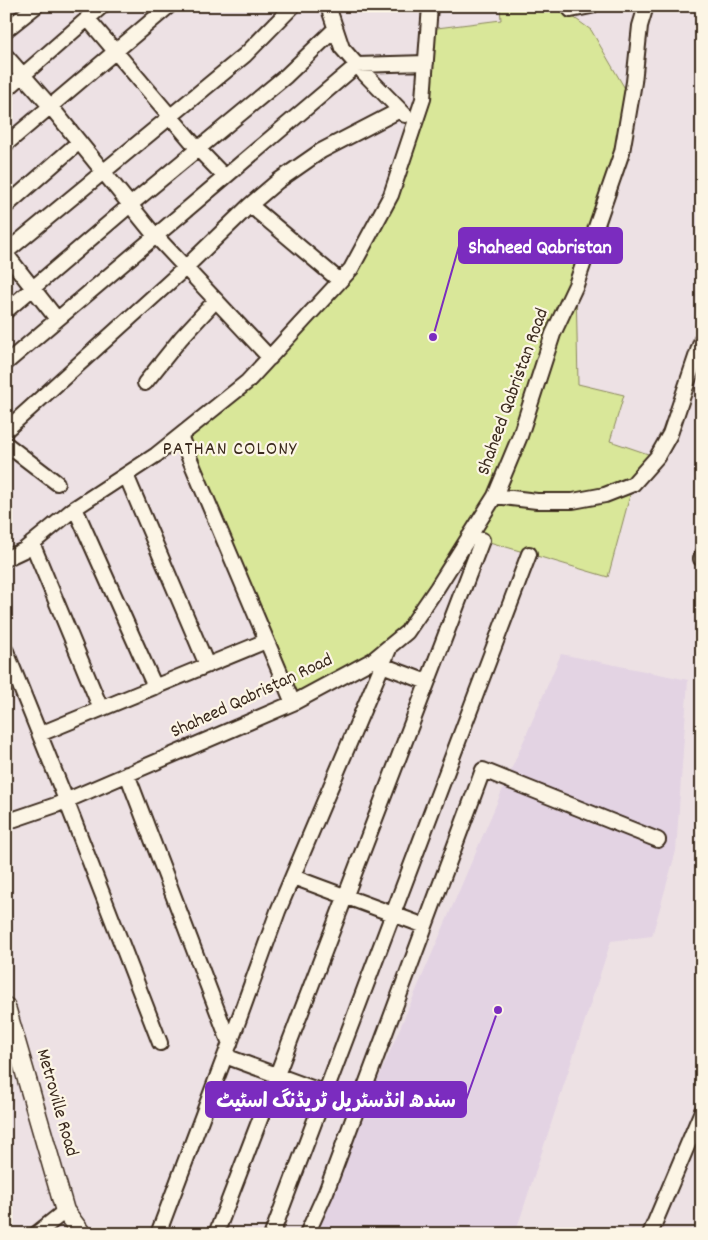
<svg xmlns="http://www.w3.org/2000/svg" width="708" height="1240" font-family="Dekko,'Playpen Sans Arabic',sans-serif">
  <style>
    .built { fill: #e3d3e3 }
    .green { fill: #d9e799; stroke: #8a885c }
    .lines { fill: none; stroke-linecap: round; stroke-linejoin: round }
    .minor-casing { stroke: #3b2a1e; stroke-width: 18 }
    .major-casing { stroke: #3b2a1e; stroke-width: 21 }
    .minor { stroke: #fcf5e5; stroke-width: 14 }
    .major { stroke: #fcf5e5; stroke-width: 18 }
    .labels { text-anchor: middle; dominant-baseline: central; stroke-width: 4.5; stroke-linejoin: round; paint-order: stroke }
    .street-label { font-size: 19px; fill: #3b2a1e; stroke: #fcf5e5 }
    .neighbourhood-label { font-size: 20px; letter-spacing: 1px; fill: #3b2a1e; stroke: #fcf5e5 }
    .leader { fill: none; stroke: #7b2cbf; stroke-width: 2 }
    .callout-dot { fill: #7b2cbf; stroke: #fcf5e5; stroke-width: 2 }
    .callout { fill: #7b2cbf; stroke: #7b2cbf; stroke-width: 2 }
    .callout-label { font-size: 20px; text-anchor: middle; font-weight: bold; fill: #fff }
  </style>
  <rect width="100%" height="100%" fill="#ede1e4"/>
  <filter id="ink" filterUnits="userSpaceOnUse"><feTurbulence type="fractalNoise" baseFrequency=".02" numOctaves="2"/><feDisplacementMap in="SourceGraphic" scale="10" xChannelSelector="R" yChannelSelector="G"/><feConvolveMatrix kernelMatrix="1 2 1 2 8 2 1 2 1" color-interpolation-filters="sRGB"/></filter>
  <g filter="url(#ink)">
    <path class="built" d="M561 654 688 680 676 851 652 936 611 941 515 1234H303L378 1079Z"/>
    <path class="green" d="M500 6H558L591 30 631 99 576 285 578 384 624 395 610 441 657 457 633 484 608 577 469 536 407 632 295 701 180 436 247 382 351 269 391 195 423 99 429 29 501 20Z"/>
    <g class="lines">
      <defs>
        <path id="minor" d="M328 6 342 48 363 72 405 115
          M568 6 571 10 591 6
          M87 18 198 149 225 177
          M6 30 36 6
          M6 56 51 107 152 232 270 358
          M6 90 102 6
          M6 144 169 6
          M250 205 340 281
          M6 206 79 142
          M6 252 245 55 293 6
          M6 254 57 319
          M6 311 130 205 286 76 335 29
          M6 363 357 65 426 63
          M145 383 181 338 216 300
          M6 430 185 268 250 205 278 181 321 151 400 110
          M180 436 293 703
          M6 444 57 483
          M126 475 207 665
          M495 496 537 501H573L605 495 633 484 657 457 670 434 702 339
          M75 508 155 687
          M32 543 101 709
          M7 558 24 550 75 508 156 455 247 382 351 269 391 195 423 99 430 6
          M701 559 702 555
          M6 651 66 800 160 1043
          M382 665 427 682
          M40 734 266 641
          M127 774 230 1044
          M6 822 56 805 293 703 373 660 407 632 437 588 495 496 520 436 553 334 576 285 622 152 634 82 640 26 646 6
          M293 877 425 926
          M225 1056 358 1105
          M36 1234 65 1211
          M158 1234 236 1027 278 911 389 649
          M216 1234 482 540 469 537
          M272 1234 529 554
          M307 1234 326 1192 483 770 658 840
          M650 1234 702 1111"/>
        <path id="major" d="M6 1007 65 1211 82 1234"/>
      </defs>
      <use href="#minor" class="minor-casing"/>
      <use href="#major" class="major-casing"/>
      <use href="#minor" class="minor"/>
      <use href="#major" class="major"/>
    </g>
  </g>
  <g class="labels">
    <g class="street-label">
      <text transform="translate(514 392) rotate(-70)">Shaheed Qabristan Road</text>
      <text transform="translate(252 697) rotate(-25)">Shaheed Qabristan Road</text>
      <text transform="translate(56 1103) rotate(74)">Metroville Road</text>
    </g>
    <g class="neighbourhood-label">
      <text x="230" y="450">PATHAN COLONY</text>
    </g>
  </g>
  <path class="leader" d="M433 337L459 246M498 1010L466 1100"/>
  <g class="callout-dot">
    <circle cx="433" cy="337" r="5"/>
    <circle cx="498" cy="1010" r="5"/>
  </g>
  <g class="callout">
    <rect x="459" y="228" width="163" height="35" rx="5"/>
    <rect x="206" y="1082" width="260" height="35" rx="5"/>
  </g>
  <g class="callout-label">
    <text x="540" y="253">Shaheed Qabristan</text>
    <text x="336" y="1107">سندھ انڈسٹریل ٹریڈنگ اسٹیٹ</text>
  </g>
  <rect width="708" height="1240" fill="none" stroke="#fcf5e5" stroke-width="25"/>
  <rect x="12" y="12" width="683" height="1215" fill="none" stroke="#3b2a1e" stroke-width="2" filter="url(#ink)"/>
</svg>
